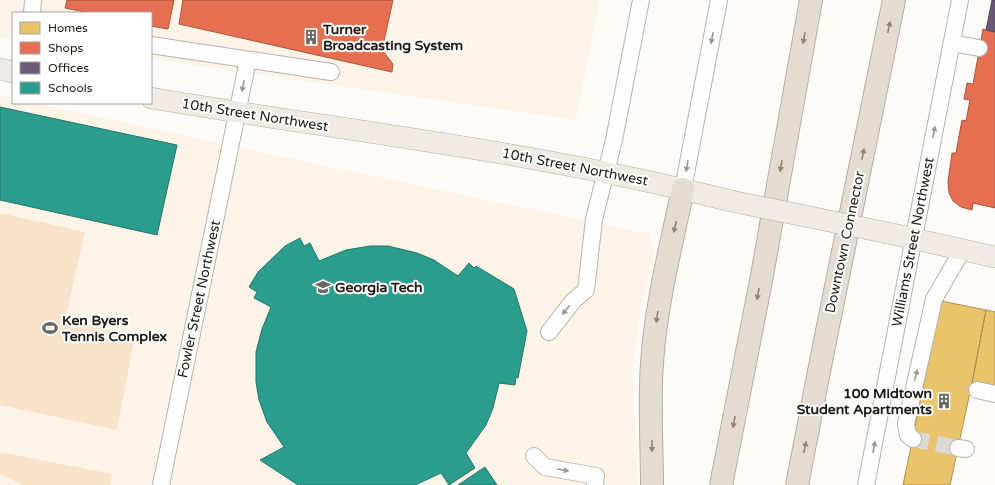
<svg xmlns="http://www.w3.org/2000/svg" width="995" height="485" font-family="'Varela Round',sans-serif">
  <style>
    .built { fill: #fef3e7 }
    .green { fill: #f8e2ca }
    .homes { fill: #e9c46a; stroke: #ac9150 }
    .shops { fill: #e76f51; stroke: #aa553f }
    .offices { fill: #6d597a; stroke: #55465b }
    .schools { fill: #2a9d8f; stroke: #26756a }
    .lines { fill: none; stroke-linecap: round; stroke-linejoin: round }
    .minor-tunnel { stroke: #dbd9d7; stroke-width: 16; stroke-dasharray: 16 8; stroke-linecap: butt }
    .minor-casing { stroke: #b6b2af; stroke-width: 18 }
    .major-casing { stroke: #b8ada0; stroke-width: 22 }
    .highway-casing { stroke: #b8ada0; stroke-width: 24 }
    .minor { stroke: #fffefe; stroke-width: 16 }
    .major { stroke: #efeae3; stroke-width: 21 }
    .highway { stroke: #e5dcd1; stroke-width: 22 }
    .major-bridge-casing { stroke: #b8ada0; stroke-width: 22; stroke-linecap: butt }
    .major-bridge { stroke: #efeae3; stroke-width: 21 }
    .oneway { fill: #8b847c }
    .oneway2 { fill: #999795 }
    .labels { text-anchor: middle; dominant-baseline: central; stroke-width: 4; stroke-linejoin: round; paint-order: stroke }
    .poi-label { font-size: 14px; font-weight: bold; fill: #1d1914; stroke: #fff; text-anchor: start }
    .street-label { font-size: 14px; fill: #1d1914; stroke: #fff }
  </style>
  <rect width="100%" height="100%" fill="#fdfbf9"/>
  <path class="built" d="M0 0H600L576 120 151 59V13H13V39L0 37Z
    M0 95 13 98V103H35L283 157 650 234 654 255 639 319 633 373 638 485H0Z"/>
  <path class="green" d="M0 213 85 232 65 320 135 336 117 430 0 405Z
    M0 452 112 474 110 485H23L0 474Z"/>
  <path class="homes" d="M941 301 986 310 972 383 950 485H903Z
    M986 310 995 312V387L972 383Z"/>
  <path class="shops" d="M67 0H174L168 29 151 26V13H90L65 8Z
    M183 0H393L382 50 393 64 392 72 179 24Z
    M983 29 995 32V208L973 203 972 210 961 207 953 201 949 193 948 181 952 153H956L962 120 966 121 970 100 964 99 967 83 973 84Z"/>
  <path class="offices" d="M992 0H995V32L986 30Z"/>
  <path class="schools" d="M0 107 177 145 157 235 0 200Z
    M300 238 304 246 310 243 319 261 346 250 370 246H388L417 253 434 260 458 276 469 263 474 268 476 266 514 289 527 331 518 378 516 377 515 385 499 383 493 408 486 425 466 453 475 468 449 485 441 473 415 485H298L260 460 284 447 267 422 259 400 256 382V352L262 329 271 307 254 298 257 292 249 287 258 272 285 246Z
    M485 467 497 485H458Z"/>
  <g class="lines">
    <path class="minor-tunnel" d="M913 439 958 448"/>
    <defs>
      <path id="minor" d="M32 13 33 0
        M952 43 979 48
        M151 45 331 72
        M683 189 719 0
        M549 332 573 301 586 290 594 219 614 140 641 0
        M977 390 995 394
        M913 439 908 435 906 424 934 299 963 249
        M958 448 966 449
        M534 456 545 467 596 476 595 485
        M161 485 248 60
        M866 485 960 0"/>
      <path id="major" d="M0 69 13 72
        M151 98C345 131 541 152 731 201
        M888 233 995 257"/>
      <path id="highway" d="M652 485C652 444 649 403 652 363 656 304 671 246 683 189
        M721 485 761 281 811 0
        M797 485 824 346 894 0"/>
    </defs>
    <use href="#minor" class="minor-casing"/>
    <use href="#major" class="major-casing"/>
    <use href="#highway" class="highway-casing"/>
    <use href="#minor" class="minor"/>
    <use href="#major" class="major"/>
    <use href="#highway" class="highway"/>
    <defs>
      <path id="major-bridge" d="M731 201 888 233"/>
    </defs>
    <use href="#major-bridge" class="major-bridge-casing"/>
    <use href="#major-bridge" class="major-bridge"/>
  </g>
  <defs><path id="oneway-solid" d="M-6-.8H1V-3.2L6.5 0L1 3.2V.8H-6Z"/></defs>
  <g class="oneway">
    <use href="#oneway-solid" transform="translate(889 27) rotate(-78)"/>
    <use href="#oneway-solid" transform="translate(804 38) rotate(100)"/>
    <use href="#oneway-solid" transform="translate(863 154) rotate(-78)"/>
    <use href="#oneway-solid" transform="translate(781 166) rotate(100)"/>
    <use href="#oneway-solid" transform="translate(675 227) rotate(102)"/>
    <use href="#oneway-solid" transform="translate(758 294) rotate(101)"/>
    <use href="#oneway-solid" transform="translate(657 317) rotate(98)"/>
    <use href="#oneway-solid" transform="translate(734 422) rotate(101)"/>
    <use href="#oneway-solid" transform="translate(652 446) rotate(89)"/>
    <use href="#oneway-solid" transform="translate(805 447) rotate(-79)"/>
  </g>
  <g class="oneway2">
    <use href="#oneway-solid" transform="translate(712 38) rotate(101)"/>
    <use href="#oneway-solid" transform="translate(243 86) rotate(102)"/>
    <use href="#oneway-solid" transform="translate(934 132) rotate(-79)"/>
    <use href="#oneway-solid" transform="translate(687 166) rotate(100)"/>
    <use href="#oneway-solid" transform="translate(566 310) rotate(128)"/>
    <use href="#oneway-solid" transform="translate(916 375) rotate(-77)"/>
    <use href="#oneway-solid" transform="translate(874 447) rotate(-79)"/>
    <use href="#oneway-solid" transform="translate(563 470) rotate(10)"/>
  </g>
  <defs>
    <symbol id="building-bare" viewBox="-9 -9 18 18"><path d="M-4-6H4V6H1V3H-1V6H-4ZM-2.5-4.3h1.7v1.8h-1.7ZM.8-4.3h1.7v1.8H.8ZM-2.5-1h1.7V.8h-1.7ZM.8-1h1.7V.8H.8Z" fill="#6b6864" stroke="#fff" stroke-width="2.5" paint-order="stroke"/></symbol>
    <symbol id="university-bare" viewBox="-9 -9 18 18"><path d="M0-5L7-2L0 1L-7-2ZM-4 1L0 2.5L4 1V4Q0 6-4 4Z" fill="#6b6864" stroke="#fff" stroke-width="2.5" paint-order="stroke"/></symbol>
    <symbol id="stadium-bare" viewBox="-9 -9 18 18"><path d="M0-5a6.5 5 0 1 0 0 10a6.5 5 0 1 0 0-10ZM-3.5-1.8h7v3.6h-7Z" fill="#6b6864" stroke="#fff" stroke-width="2.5" paint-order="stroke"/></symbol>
  </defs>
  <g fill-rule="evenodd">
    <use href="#building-bare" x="300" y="26" width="22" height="22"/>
    <use href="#university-bare" x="312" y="276" width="22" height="22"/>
    <use href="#stadium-bare" x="39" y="317" width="22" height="22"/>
    <use href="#building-bare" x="933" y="390" width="22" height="22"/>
  </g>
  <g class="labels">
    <g class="poi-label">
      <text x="323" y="29">Turner<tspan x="323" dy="16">Broadcasting System</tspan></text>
      <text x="335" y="287">Georgia Tech</text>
      <text x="62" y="320">Ken Byers<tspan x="62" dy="16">Tennis Complex</tspan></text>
      <text x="932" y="393" text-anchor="end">100 Midtown<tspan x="932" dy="16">Student Apartments</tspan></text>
    </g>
    <g class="street-label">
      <text transform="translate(255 115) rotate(9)">10th Street Northwest</text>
      <text transform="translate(575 167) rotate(11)">10th Street Northwest</text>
      <text transform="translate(845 242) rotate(-78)">Downtown Connector</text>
      <text transform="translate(913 242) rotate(-79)">Williams Street Northwest</text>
      <text transform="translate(199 299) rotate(-78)">Fowler Street Northwest</text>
    </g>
  </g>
  <rect x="12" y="12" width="140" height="92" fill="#ffffff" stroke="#a5a3a1"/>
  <rect x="20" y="22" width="20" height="12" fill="#e9c46a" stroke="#a5a3a1"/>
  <text x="48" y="32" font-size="12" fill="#1d1914">Homes</text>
  <rect x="20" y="42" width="20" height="12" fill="#e76f51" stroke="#a5a3a1"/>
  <text x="48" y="52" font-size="12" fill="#1d1914">Shops</text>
  <rect x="20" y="62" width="20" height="12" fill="#6d597a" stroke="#a5a3a1"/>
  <text x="48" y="72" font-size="12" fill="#1d1914">Offices</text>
  <rect x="20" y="82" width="20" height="12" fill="#2a9d8f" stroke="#a5a3a1"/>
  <text x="48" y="92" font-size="12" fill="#1d1914">Schools</text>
</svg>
